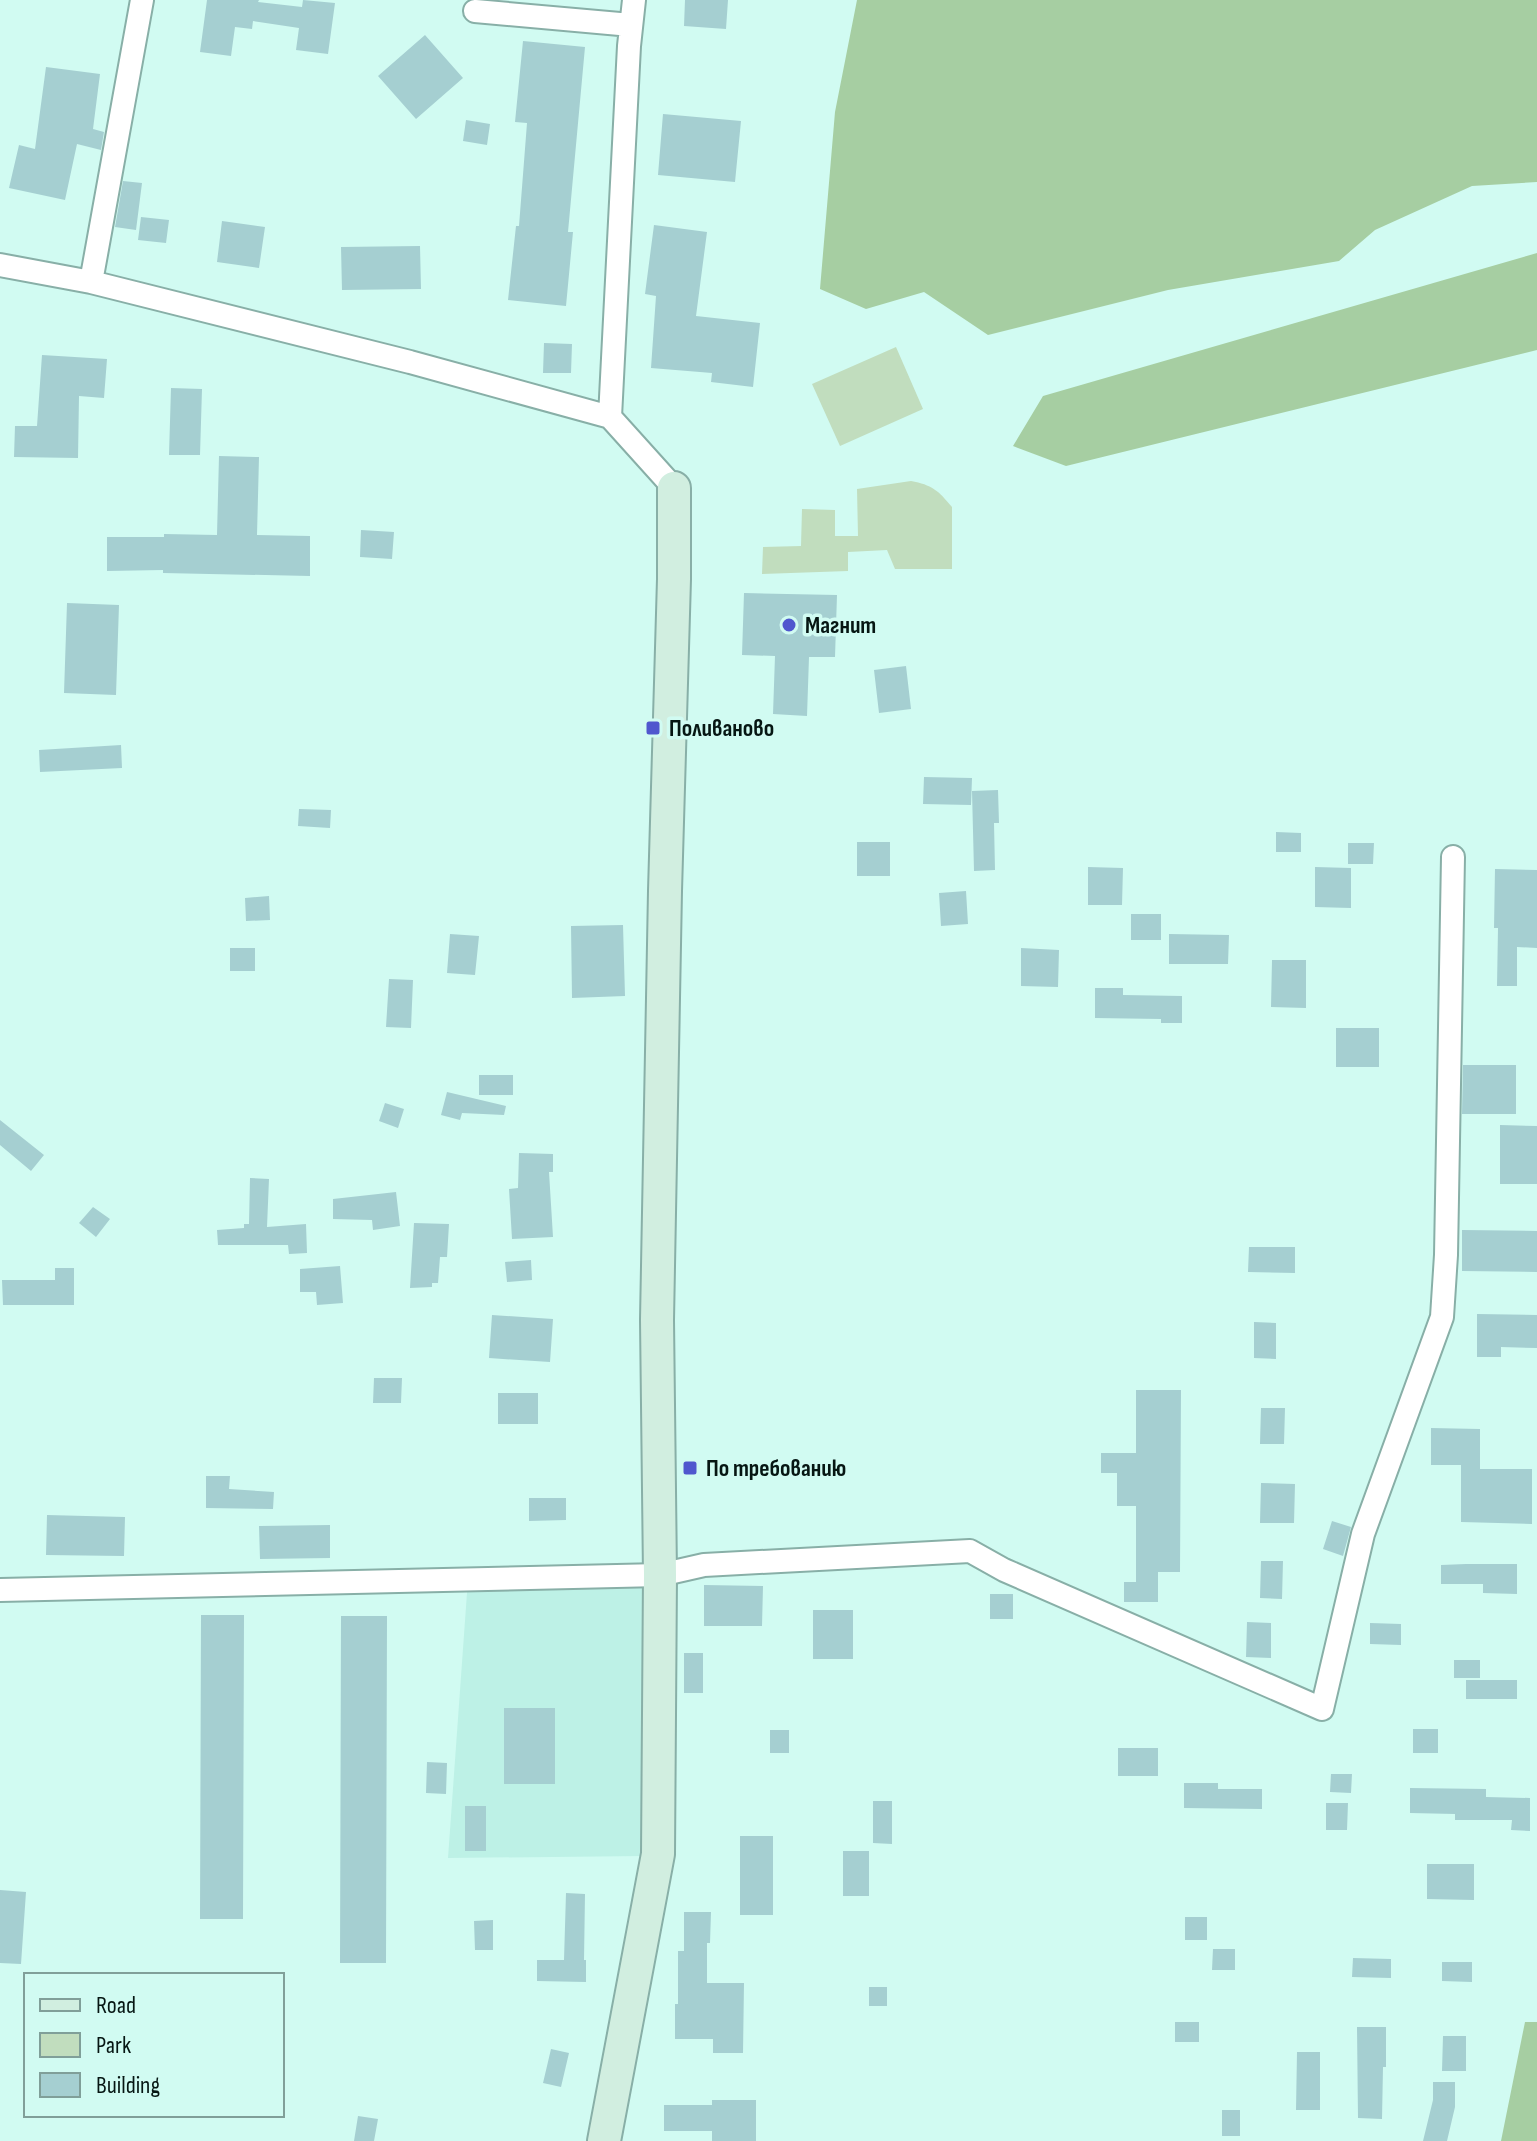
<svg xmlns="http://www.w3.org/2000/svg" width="1537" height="2141" font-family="'Sofia Sans Condensed',sans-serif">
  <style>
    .built { fill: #bdf1e6 }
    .green { fill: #c1ddbe }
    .forest { fill: #a6cea2 }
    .building { fill: #a5cfd1 }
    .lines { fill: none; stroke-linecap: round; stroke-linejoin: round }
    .street-casing { stroke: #88afa7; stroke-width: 26 }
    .secondary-casing { stroke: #88afa7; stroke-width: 36 }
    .street { stroke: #fff; stroke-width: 22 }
    .secondary { stroke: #d1eee0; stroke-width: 32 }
    .poi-dot { fill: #5057ce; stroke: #d1fbf2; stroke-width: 3 }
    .labels { text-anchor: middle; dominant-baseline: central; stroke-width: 7; stroke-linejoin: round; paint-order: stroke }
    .poi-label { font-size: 24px; font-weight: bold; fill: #061613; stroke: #d1fbf2; text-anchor: start }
  </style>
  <rect width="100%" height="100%" fill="#d1fbf2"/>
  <path class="built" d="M646 1575 643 1856 448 1858 468 1579Z"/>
  <path class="green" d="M896 347 923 409 840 446 812 384Z
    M911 481C932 485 938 490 952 507V569H895L887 550 848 552V571L762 574 763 547 801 546 802 509 835 510V536H858L857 489Z"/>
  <path class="forest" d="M857 0H1537V182L1472 186 1375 230 1339 261 1168 290 988 335 924 292 866 309 820 289 835 112Z
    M1537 253V350L1066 466 1013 446 1043 396Z
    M1525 2022H1537V2141H1501Z"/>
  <path class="building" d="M207 0H259L258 2 302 7 303 0 335 3 328 54 296 50 299 28 253 21 252 29 235 27 231 56 200 52Z
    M685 0H728L726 29 684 26Z
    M425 35 463 78 416 119 378 76Z
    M523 41 585 47 568 232H573L566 306 508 300 516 226H519L527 123 515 122Z
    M46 67 100 74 93 129 104 132 101 150 77 144 65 200 9 188 19 145 35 149Z
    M663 114 741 121 735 182 658 175Z
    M466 120 490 124 487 145 463 141Z
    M123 181 142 183 136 230 115 227Z
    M141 217 169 220 166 243 138 240Z
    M222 221 265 227 259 268 217 262Z
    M654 225 707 232 696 316 760 323 753 387 711 382 712 373 651 368 656 296 645 294Z
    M420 246 421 289 342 290 341 247Z
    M544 343 572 344 571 373H543Z
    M42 355 107 359 104 398 79 396 78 458 14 457 15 426H37Z
    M171 388 202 389 200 455H169Z
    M219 456 259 457 257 535 310 536V576L163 573V570L107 571V537H164V534L217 535Z
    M361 530 394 532 392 559 360 557Z
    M744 593 837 595 835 657H809L807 716 773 714 775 656 742 655Z
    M67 603 119 605 116 695 64 693Z
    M906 666 911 709 879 713 874 670Z
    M121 745 122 768 40 772 39 750Z
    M924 777 972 778 971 805 923 804Z
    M998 790 999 823H994L995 870 974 871 972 791Z
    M299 809 331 810 330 828 298 826Z
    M1276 832 1301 833V852H1276Z
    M857 842H890V876H857Z
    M1348 843H1374L1373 864H1348Z
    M1088 867 1123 868 1122 905H1088Z
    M1315 867 1351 868V908L1315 907Z
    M1495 869 1537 870V948L1517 947V986H1497L1498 928H1494Z
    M966 891 968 924 941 926 939 893Z
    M269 896 270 920 246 921 245 898Z
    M1131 914H1161V940H1131Z
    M623 925 625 996 572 998 571 926Z
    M450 934 479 936 475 975 447 973Z
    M1169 934 1229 935 1228 964H1169Z
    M230 948H255V971H230Z
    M1021 948 1059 950 1058 987 1021 986Z
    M1272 960H1306V1008L1271 1007Z
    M389 979 413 980 411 1028 386 1027Z
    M1095 988H1123V995L1182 996V1023H1161V1019L1095 1018Z
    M1336 1028H1379V1067H1336Z
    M1463 1065H1516V1114H1462Z
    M479 1075H513V1095H479Z
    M447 1092 506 1106 504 1115 462 1113 460 1120 441 1115Z
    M385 1103 404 1109 398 1128 379 1121Z
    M0 1120 44 1155 31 1171 0 1145Z
    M1500 1125 1537 1126V1184H1500Z
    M519 1153 553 1154V1172H549L553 1237 512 1239 509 1189 518 1188Z
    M250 1178 269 1179 267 1227 306 1224 307 1253 289 1254 288 1245H218L217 1230 244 1228V1224H249Z
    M396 1192 400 1226 373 1230 372 1220 333 1219V1199Z
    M93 1207 110 1219 96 1237 79 1223Z
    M414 1223 449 1224 447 1257H440L438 1283H432V1287L410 1288Z
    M1462 1230 1537 1231V1272L1462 1271Z
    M1249 1247H1295V1273L1248 1272Z
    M531 1260 532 1280 507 1282 505 1262Z
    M340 1266 343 1303 317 1305 316 1292H300V1269Z
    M55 1268H74V1305H3L2 1280H55Z
    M1477 1314 1537 1315V1348L1501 1347V1357H1477Z
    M492 1315 553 1319 550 1362 489 1358Z
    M1254 1322 1276 1323V1359L1254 1358Z
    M374 1378H402L401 1403H373Z
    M1136 1390H1181L1180 1572H1158V1602H1124V1582H1136V1506H1117V1473H1101V1453H1136Z
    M498 1393H538V1424H498Z
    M1261 1408H1285L1284 1444H1260Z
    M1431 1428 1480 1429V1469H1532V1524L1461 1522V1465H1431Z
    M206 1476H230L229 1489 274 1492 273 1509 206 1508Z
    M1261 1483 1295 1484 1294 1523H1260Z
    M529 1498H566V1520L529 1521Z
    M47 1515 125 1517 124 1556 46 1555Z
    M1332 1521 1351 1527 1343 1556 1323 1549Z
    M330 1525V1558L260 1559 259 1526Z
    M1261 1561H1283L1282 1599 1260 1598Z
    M1466 1564H1517V1594L1483 1593V1584H1441V1565Z
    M704 1585 763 1586 762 1626H704Z
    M990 1594H1013V1619H990Z
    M813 1610H853V1659H813Z
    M201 1615H244L243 1919H200Z
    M341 1616H387L386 1963H340Z
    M1247 1622 1271 1623V1658L1246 1657Z
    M1370 1623 1401 1624V1645L1370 1644Z
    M684 1653H703V1693H684Z
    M1454 1660H1480V1678H1454Z
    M1466 1680H1517V1699H1466Z
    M504 1708H555V1784H504Z
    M1413 1729H1438V1753H1413Z
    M770 1730H789V1753H770Z
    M1118 1748H1158V1776H1118Z
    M427 1762 447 1763 446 1794 426 1793Z
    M1331 1774H1352L1351 1793 1330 1792Z
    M1184 1783H1218V1789H1262V1809L1184 1808Z
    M1410 1788 1486 1789V1797L1530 1798V1831L1511 1830 1512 1820H1455V1814L1410 1813Z
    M873 1801H892V1844L873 1843Z
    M1326 1803H1348L1347 1830H1326Z
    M465 1806H486V1851H465Z
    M740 1836H773V1915H740Z
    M843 1851H869V1896H843Z
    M1427 1864H1474V1900L1427 1899Z
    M0 1890 26 1892 21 1964 0 1963Z
    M566 1893 585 1894 584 1960H586V1982L537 1981V1960H564Z
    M684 1912H711L710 1943H707V1983H744L743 2053H713V2039H675V2004H678V1951H684Z
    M1185 1917H1207V1940H1185Z
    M493 1920V1950H475L474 1921Z
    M1213 1949H1235V1970H1212Z
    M1353 1958 1391 1959V1978L1352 1977Z
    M1442 1962H1472V1982L1442 1981Z
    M869 1987H887V2006H869Z
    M1175 2022H1199V2042H1175Z
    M1357 2027H1386V2067H1383L1382 2119 1358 2118Z
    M1443 2036H1466V2071H1442Z
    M551 2049 569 2053 561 2087 543 2083Z
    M1297 2052H1320V2110H1296Z
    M1433 2082H1455V2107L1447 2141H1423L1433 2100Z
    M712 2100H756V2141H712V2131H664V2105H712Z
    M1222 2110H1240V2136H1222Z
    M358 2116 378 2119 374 2141H354Z"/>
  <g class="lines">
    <defs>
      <path id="street" d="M475 11 631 25
        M0 265 91 282 410 362 610 417 674 488
        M91 282 142 0
        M610 417 629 46 634 0
        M0 1590 660 1575 704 1565 970 1551 1004 1570 1322 1709 1363 1534 1442 1317 1446 1255 1453 857"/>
      <path id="secondary" d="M604 2141 658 1854 660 1575 657 1320 665 891 674 579V488"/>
    </defs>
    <use href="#street" class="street-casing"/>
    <use href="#secondary" class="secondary-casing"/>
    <use href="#street" class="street"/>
    <use href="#secondary" class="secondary"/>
  </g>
  <g class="poi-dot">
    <circle cx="789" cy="625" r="8"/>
    <rect x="645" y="720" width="16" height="16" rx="4"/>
    <rect x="682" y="1460" width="16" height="16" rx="4"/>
  </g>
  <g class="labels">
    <g class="poi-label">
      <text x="805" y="625">Магнит</text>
      <text x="669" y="728">Поливаново</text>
      <text x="706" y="1468">По требованию</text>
    </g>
  </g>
  <rect x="24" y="1973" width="260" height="144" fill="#d1fbf2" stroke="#809f99" stroke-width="2"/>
  <rect x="40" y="1999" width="40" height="12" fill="#d1eee0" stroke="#809f99" stroke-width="2"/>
  <text x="96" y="2013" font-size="24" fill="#061613">Road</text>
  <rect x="40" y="2033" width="40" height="24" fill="#c1ddbe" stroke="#809f99" stroke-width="2"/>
  <text x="96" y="2053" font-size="24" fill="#061613">Park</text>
  <rect x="40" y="2073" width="40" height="24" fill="#a5cfd1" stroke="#809f99" stroke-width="2"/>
  <text x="96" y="2093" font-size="24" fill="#061613">Building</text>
</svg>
